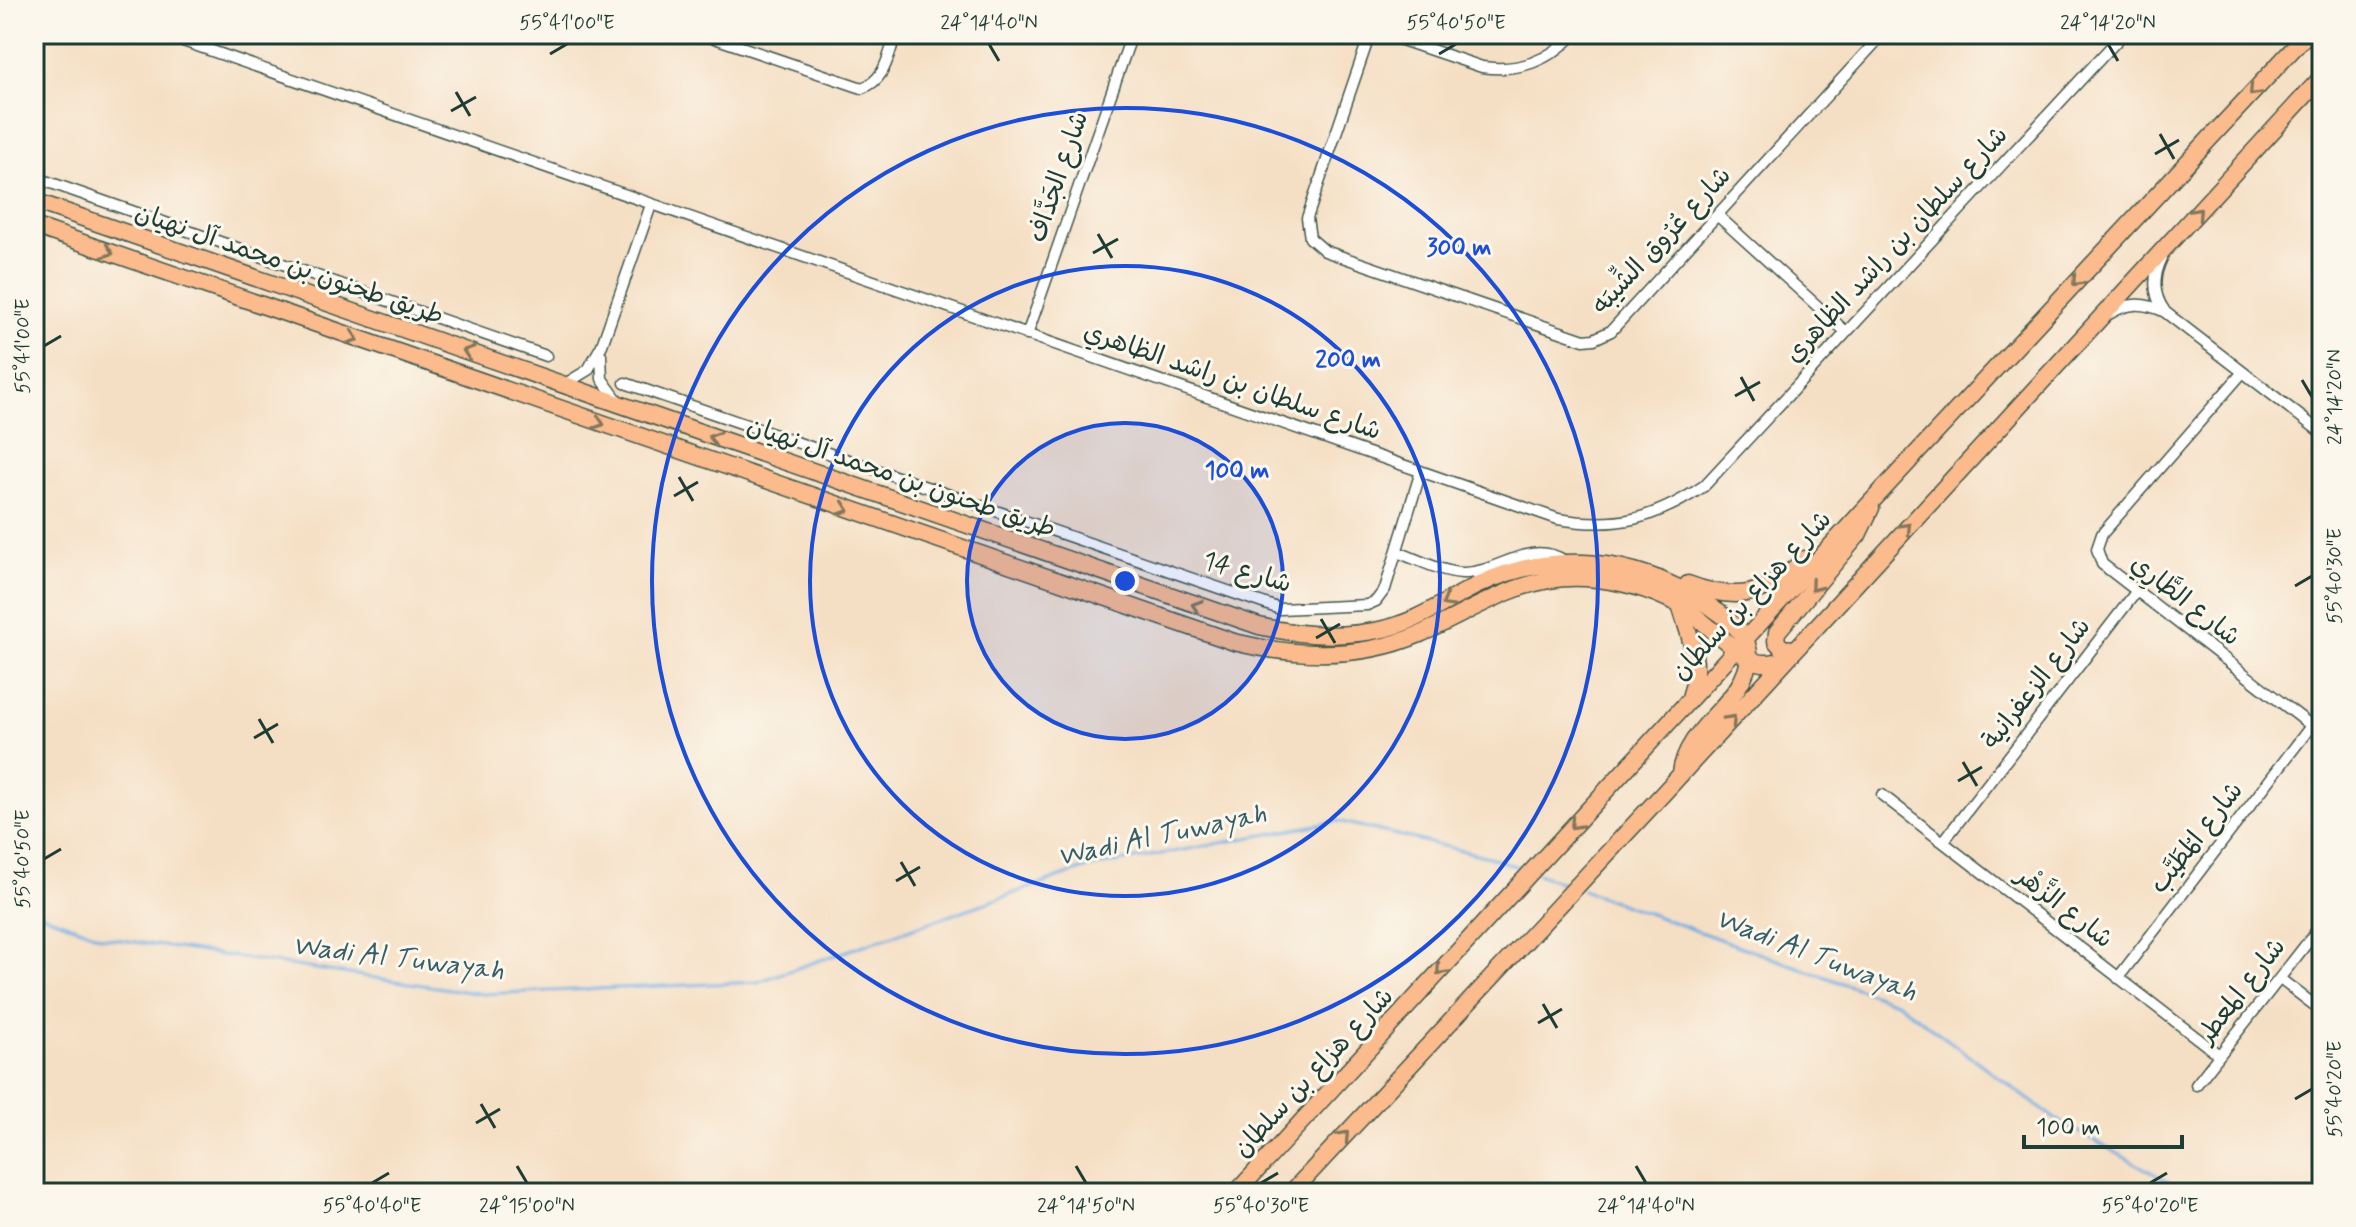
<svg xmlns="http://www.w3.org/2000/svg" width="2356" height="1227" font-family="Mynerve,'Playpen Sans Arabic',sans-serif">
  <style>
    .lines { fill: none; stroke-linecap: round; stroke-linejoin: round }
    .stream { stroke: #70ace1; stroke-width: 3 }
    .street-casing { stroke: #3f554a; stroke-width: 13 }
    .primary-casing { stroke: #3f554a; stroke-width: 19 }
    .street { stroke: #fff; stroke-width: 10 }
    .primary { stroke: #fbbb8c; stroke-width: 16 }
    .oneway { stroke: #82765c }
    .ticks { fill: none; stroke: #1f3d34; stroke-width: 3 }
    .ring { fill: none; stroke: #1d4ed8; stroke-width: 4 }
    .labels { text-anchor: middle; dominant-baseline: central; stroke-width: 6; stroke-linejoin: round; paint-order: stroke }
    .street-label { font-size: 26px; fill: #1f3d34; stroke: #fbf7ec }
    .water-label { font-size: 28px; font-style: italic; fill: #375e68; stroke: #fbf7ec }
    .centre { fill: #1d4ed8; stroke: #fbf7ec; stroke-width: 4 }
    .ring-label { font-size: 24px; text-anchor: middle; font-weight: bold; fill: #1d4ed8; stroke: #fbf7ec; stroke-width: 6; stroke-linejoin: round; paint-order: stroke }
    .neatline { fill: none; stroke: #1f3d34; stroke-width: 3 }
    .ticks-label { font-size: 20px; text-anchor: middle; fill: #1f3d34 }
  </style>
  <rect width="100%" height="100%" fill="#fbf7ec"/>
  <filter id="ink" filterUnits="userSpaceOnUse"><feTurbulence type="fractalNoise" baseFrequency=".0125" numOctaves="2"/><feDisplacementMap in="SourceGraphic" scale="16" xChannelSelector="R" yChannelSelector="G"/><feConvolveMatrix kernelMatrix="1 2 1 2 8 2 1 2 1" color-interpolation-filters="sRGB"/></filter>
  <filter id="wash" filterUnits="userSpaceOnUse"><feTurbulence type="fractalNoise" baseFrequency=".006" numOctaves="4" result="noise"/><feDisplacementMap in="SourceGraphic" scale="32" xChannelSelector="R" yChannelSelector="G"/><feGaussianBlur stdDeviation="1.8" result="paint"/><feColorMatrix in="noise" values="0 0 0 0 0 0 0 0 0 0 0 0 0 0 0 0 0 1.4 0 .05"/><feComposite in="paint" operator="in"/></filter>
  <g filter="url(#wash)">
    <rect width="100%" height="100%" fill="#f5dfc4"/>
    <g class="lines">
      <path class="stream" d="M1538 874 1568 885
        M1583 890 1898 1003 2055 1119 2189 1193
        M34 911 102 937 483 994 757 982 1087 868 1338 821 1489 857 1527 870"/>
    </g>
  </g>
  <g filter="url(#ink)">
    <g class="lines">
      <defs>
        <path id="street" d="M163 34 1558 519C1617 529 1655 519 1704 486L2123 34
          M703 34 862 88C886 80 888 55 896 34
          M1370 34 1307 218 1310 238 1325 251 1584 340 1594 339 1611 331 1883 34
          M1384 34 1482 67C1520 72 1548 61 1575 34
          M34 177 546 356
          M1717 215 1846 332
          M2162 258C2153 276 2152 293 2164 310
          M2109 314C2128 302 2145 302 2165 312L2322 433
          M1027 335 1132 34
          M601 355 602 379 618 401
          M2243 372 2102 534 2097 549 2102 564 2322 734
          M625 383 1280 609 1367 605 1376 601 1385 589 1421 471
          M565 384 588 370 602 345 651 205
          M1397 552C1417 559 1441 572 1462 573 1498 574 1529 538 1565 561
          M1882 795 2219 1055
          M1943 842 2136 592
          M2118 978 2311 726
          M2280 979 2322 1011
          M2196 1085 2322 924"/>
        <path id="primary" d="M34 201 1259 626C1298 635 1339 638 1379 630 1416 623 1445 601 1478 585 1553 549 1634 558 1703 602 1721 613 1749 632 1749 655 1748 701 1686 725 1681 773
          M34 226 1234 642C1296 657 1360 660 1420 634 1475 610 1522 574 1585 578 1617 580 1650 589 1678 604 1702 617 1737 656 1757 662 1767 665 1777 662 1786 659
          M1688 584C1735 602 1768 597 1804 559
          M1680 605C1689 635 1702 663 1691 694
          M1795 649 1782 648 1776 641 1777 632 1858 535 1871 508
          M1236 1193 1874 499 2307 34
          M1291 1193 1659 798 2322 77"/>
      </defs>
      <use href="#street" class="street-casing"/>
      <use href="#primary" class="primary-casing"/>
      <use href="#street" class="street"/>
      <use href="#primary" class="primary"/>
    </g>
    <defs><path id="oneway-chevron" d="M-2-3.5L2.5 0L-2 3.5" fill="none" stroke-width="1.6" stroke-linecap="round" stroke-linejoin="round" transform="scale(2)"/></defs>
    <g class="oneway">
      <use href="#oneway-chevron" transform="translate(2254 91) rotate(133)"/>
      <use href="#oneway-chevron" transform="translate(2197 213) rotate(-47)"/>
      <use href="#oneway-chevron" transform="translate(108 252) rotate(19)"/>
      <use href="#oneway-chevron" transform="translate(2077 281) rotate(133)"/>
      <use href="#oneway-chevron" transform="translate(353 338) rotate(19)"/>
      <use href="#oneway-chevron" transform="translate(468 352) rotate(-161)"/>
      <use href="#oneway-chevron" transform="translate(599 423) rotate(19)"/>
      <use href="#oneway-chevron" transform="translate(714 438) rotate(-161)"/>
      <use href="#oneway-chevron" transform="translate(844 509) rotate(19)"/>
      <use href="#oneway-chevron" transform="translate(1906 528) rotate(-47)"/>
      <use href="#oneway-chevron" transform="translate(1815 586) rotate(130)"/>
      <use href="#oneway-chevron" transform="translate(1447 602) rotate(150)"/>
      <use href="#oneway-chevron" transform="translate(1197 606) rotate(-162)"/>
      <use href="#oneway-chevron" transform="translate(1731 720) rotate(-47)"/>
      <use href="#oneway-chevron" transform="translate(1575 824) rotate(133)"/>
      <use href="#oneway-chevron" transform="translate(1441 970) rotate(133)"/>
      <use href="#oneway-chevron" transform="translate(1344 1136) rotate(-47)"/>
    </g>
  </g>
  <path class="ticks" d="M989 44 999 61M2108 44 2118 61M550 54 567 44M1439 54 1456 44M456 92 470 116M451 111 476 97M2160 134 2174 159M2155 154 2179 140M1098 234 1112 258M1093 253 1118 239M44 346 61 336M1741 377 1754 401M2302 380 2312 397M1735 396 1760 382M679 477 693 501M674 496 698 482M2295 586 2312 576M1321 619 1335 643M1316 638 1340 624M259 719 273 743M254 738 278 724M1963 762 1977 786M1958 781 1982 767M44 859 61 849M901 862 915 886M896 881 920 867M1543 1004 1557 1028M1538 1023 1562 1009M2295 1099 2312 1089M481 1104 495 1128M476 1123 500 1109M517 1166 527 1183M1076 1166 1086 1183M1636 1166 1646 1183M372 1183 389 1173M1261 1183 1278 1173M2150 1183 2167 1173"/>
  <circle cx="1125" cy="581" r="158" fill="#1d4ed8" fill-opacity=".12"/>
  <g class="ring">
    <circle cx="1125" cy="581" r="158"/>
    <circle cx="1125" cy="581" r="315"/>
    <circle cx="1125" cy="581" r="473"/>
  </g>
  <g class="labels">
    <g class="street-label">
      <text transform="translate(1059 177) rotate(-71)">شارع الجَدَّاف</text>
      <text transform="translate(1662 241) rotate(-47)">شارع عُرُوق الشِّيبَه</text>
      <text transform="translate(1897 245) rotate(-47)">شارع سلطان بن راشد الظاهري</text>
      <text transform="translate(289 265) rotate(19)">طريق طحنون بن محمد آل نهيان</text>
      <text transform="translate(1232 382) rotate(19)">شارع سلطان بن راشد الظاهري</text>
      <text transform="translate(901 478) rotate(19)">طريق طحنون بن محمد آل نهيان</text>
      <text transform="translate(1247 573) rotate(16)">شارع 14</text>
      <text transform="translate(1752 596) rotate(-47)">شارع هزاع بن سلطان</text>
      <text transform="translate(2185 601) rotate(38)">شارع الطَّارِي</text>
      <text transform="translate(2037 684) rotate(-52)">شارع الزعفرانية</text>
      <text transform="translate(2197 838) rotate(-52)">شارع المُطَيَّب</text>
      <text transform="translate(2064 908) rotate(38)">شارع الزَّهْر</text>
      <text transform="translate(2242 991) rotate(-52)">شارع المعطر</text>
      <text transform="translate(1314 1073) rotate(-47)">شارع هزاع بن سلطان</text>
    </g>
    <g class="water-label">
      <text transform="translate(1162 836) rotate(-12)">Wadi Al Tuwayah</text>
      <text transform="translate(1816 956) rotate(21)">Wadi Al Tuwayah</text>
      <text transform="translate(398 959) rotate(7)">Wadi Al Tuwayah</text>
    </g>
  </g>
  <circle cx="1125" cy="581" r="12" class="centre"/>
  <g class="ring-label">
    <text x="1459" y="255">300 m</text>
    <text x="1348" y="367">200 m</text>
    <text x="1237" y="478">100 m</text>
  </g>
  <rect width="2356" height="1227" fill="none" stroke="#fbf7ec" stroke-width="88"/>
  <path d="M2024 1135v12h158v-12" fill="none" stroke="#1f3d34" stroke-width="4"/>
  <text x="2036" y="1135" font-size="24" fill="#1f3d34" stroke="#fbf7ec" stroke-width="6" paint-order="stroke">100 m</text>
  <rect x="44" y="44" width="2268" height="1139" class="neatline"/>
  <g class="ticks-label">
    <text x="567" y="29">55°41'00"E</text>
    <text x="989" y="29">24°14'40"N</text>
    <text x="1456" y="29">55°40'50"E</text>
    <text x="2108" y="29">24°14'20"N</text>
    <text transform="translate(22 346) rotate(-90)" y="7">55°41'00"E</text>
    <text transform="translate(2334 397) rotate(-90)" y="7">24°14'20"N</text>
    <text transform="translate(2334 576) rotate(-90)" y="7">55°40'30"E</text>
    <text transform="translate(22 859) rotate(-90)" y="7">55°40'50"E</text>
    <text transform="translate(2334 1089) rotate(-90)" y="7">55°40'20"E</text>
    <text x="372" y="1212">55°40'40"E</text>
    <text x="527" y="1212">24°15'00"N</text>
    <text x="1086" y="1212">24°14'50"N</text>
    <text x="1261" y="1212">55°40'30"E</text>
    <text x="1646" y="1212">24°14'40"N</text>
    <text x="2150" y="1212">55°40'20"E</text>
  </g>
</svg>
